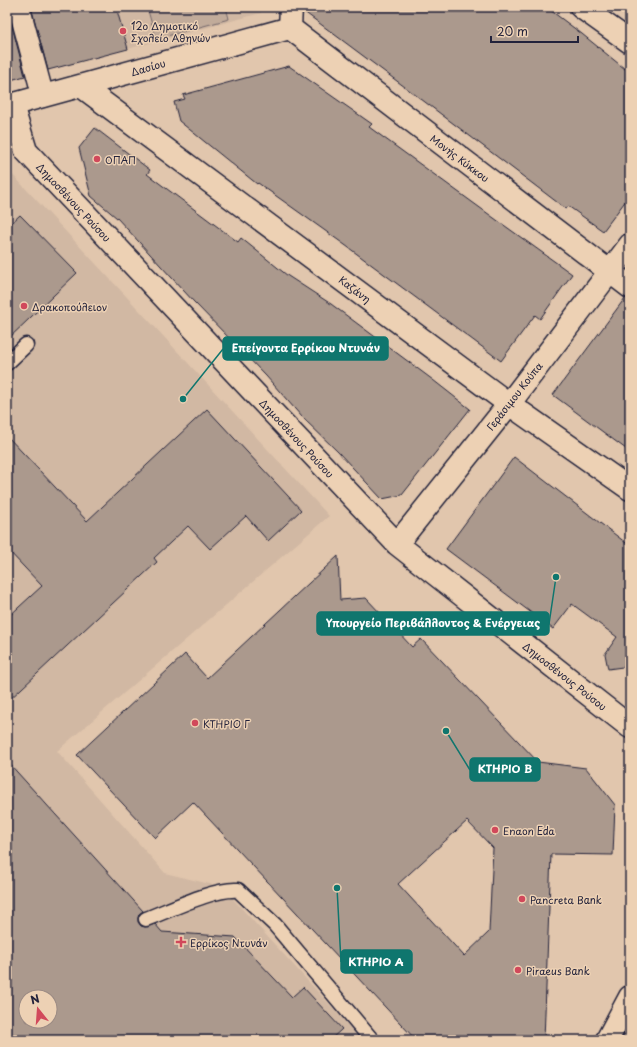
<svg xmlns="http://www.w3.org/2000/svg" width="637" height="1047" font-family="'Playpen Sans',sans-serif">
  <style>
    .built { fill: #d1b8a3; fill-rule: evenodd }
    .pitch { fill: #c1ab9a; stroke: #72666a }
    .building { fill: #ab998d; stroke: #22223b; fill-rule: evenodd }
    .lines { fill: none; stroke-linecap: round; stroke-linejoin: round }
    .service-casing { stroke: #22223b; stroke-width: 17 }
    .pedestrian-casing { stroke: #22223b; stroke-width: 24 }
    .minor-casing { stroke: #22223b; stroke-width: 25 }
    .primary-casing { stroke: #22223b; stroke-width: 25 }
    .service { stroke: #edd1b4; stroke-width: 14 }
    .pedestrian { stroke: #edd1b4; stroke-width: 21 }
    .minor { stroke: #edd1b4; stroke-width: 22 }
    .primary { stroke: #edd1b4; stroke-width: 22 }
    .poi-dot { fill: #d1495b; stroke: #edd1b4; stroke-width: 1.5 }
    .labels { text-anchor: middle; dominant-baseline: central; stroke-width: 3; stroke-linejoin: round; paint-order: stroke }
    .poi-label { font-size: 10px; fill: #22223b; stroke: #edd1b4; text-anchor: start }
    .street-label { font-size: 10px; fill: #22223b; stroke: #edd1b4 }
    .leader { fill: none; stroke: #0f766e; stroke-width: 1.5 }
    .callout-dot { fill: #0f766e; stroke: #edd1b4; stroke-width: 1.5 }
    .callout { fill: #0f766e; stroke: #0f766e; stroke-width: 1.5 }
    .callout-label { font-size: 11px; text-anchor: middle; font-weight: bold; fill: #fff }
  </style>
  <rect width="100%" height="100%" fill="#e1c6ad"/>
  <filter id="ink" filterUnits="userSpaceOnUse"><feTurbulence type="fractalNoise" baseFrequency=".025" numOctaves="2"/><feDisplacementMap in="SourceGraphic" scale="8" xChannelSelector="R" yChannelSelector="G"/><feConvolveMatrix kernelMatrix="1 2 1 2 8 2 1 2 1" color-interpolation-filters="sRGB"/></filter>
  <g filter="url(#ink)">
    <path class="built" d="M45 7H261V13L61 67Z
      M7 172 12 174 153 325 329 516 57 751 165 873 222 887 362 1040H7ZM26 997H50V1021H26Z"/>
    <path class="pitch" d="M147 7H226L229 19 156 39Z"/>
    <path class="building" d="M7 7 25 76 7 81Z
      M31 7H116L128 49 48 70Z
      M303 7H546L582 34 630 73V195L603 231 568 206 566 209 421 99 303 11Z
      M289 66 372 124 369 127 494 218 572 274 540 319 535 315 501 361 345 245 258 183 257 184 179 121 174 102 185 99 183 95Z
      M95 128 150 170 147 174 238 242 241 238 288 276 331 304 433 380 470 409 402 495 382 499 338 452 302 417 266 376 194 302 117 218 91 196 79 148Z
      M20 215 77 273 7 340V227Z
      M625 298 630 299V452L553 395Z
      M207 409 301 510 268 541 246 516 210 549 188 526 154 558 157 562 7 702V618L42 586 7 549V436L87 521Z
      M514 457 630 546V666L608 669 605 654 617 637 572 604 553 629 446 549Z
      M338 556 340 600 366 598 412 647 421 639 538 762 586 768 615 805 613 855 551 854 544 1040H416L193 802 155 838 77 755 185 654 207 678ZM467 821 493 848 489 932 464 956 398 884Z
      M7 761 143 911 139 914 138 918V922L141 926 145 927 155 924 162 932 235 937 292 997 303 987 342 1029 330 1040H7ZM26 997H50V1021H26Z"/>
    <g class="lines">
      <defs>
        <path id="service" d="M7 363 26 345
          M146 919C170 910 214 888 238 890L275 925 372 1040"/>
        <path id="pedestrian" d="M19 7 43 96"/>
        <path id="minor" d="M581 7 630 42
          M290 28 630 287
          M290 28 291 7
          M81 86 509 404 630 489
          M12 105 26 151 397 544 630 727
          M7 106 290 28
          M397 544 509 404 630 245"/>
        <path id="primary" d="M607 1040 630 997"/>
      </defs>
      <use href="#service" class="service-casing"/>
      <use href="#pedestrian" class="pedestrian-casing"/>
      <use href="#minor" class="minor-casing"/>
      <use href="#primary" class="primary-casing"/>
      <use href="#service" class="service"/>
      <use href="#pedestrian" class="pedestrian"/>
      <use href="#minor" class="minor"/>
      <use href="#primary" class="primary"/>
    </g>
  </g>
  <g class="poi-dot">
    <circle cx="123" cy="31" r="4"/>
    <circle cx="97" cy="159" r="4"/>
    <circle cx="24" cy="306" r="4"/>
    <circle cx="195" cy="723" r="4"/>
    <circle cx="495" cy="830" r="4"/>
    <circle cx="522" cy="899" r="4"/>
    <path d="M179 936h4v4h4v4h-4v4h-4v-4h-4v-4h4z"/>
    <circle cx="518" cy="970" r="4"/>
  </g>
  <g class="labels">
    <g class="poi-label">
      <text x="131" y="25">12ο Δημοτικό<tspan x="131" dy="12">Σχολείο Αθηνών</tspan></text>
      <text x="105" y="159">ΟΠΑΠ</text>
      <text x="32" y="306">Δρακοπούλειον</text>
      <text x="203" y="723">ΚΤΗΡΙΟ Γ</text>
      <text x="503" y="830">Enaon Eda</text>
      <text x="530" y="899">Pancreta Bank</text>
      <text x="190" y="942">Ερρίκος Ντυνάν</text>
      <text x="526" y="970">Piraeus Bank</text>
    </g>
    <g class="street-label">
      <text transform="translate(148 67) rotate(-16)">Δασίου</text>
      <text transform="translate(460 158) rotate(37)">Μονής Κύκκου</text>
      <text transform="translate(74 202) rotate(47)">Δημοσθένους Ρούσου</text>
      <text transform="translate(355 289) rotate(37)">Καζάνη</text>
      <text transform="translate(514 396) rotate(-52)">Γεράσιμου Κούπα</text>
      <text transform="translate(297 438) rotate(47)">Δημοσθένους Ρούσου</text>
      <text transform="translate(565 676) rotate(38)">Δημοσθένους Ρούσου</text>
    </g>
  </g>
  <path class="leader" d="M183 399L223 349M556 577L549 624M446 731L470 770M337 888L341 962"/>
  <g class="callout-dot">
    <circle cx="183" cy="399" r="4"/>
    <circle cx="556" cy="577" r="4"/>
    <circle cx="446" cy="731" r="4"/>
    <circle cx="337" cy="888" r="4"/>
  </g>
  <g class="callout">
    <rect x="223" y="337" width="165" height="23" rx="4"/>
    <rect x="317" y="612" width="232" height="23" rx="4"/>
    <rect x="470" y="758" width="70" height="23" rx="4"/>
    <rect x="341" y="950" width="71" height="23" rx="4"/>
  </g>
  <g class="callout-label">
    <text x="306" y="352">Επείγοντα Ερρίκου Ντυνάν</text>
    <text x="433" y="627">Υπουργείο Περιβάλλοντος &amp; Ενέργειας</text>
    <text x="505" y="773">ΚΤΗΡΙΟ Β</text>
    <text x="376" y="966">ΚΤΗΡΙΟ Α</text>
  </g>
  <rect width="637" height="1047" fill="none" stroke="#edd1b4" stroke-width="24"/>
  <rect x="12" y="12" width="613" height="1023" fill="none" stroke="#22223b" stroke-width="1.5" filter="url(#ink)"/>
  <g transform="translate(38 1009) rotate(343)"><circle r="19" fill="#edd1b4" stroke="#9c8b84"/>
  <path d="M0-3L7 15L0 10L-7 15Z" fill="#d1495b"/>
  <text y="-6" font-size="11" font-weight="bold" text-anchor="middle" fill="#22223b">N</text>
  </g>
  <path d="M491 36v6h87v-6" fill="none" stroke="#22223b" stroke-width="2"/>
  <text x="497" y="36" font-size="12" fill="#22223b" stroke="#edd1b4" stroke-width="3" paint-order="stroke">20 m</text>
</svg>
